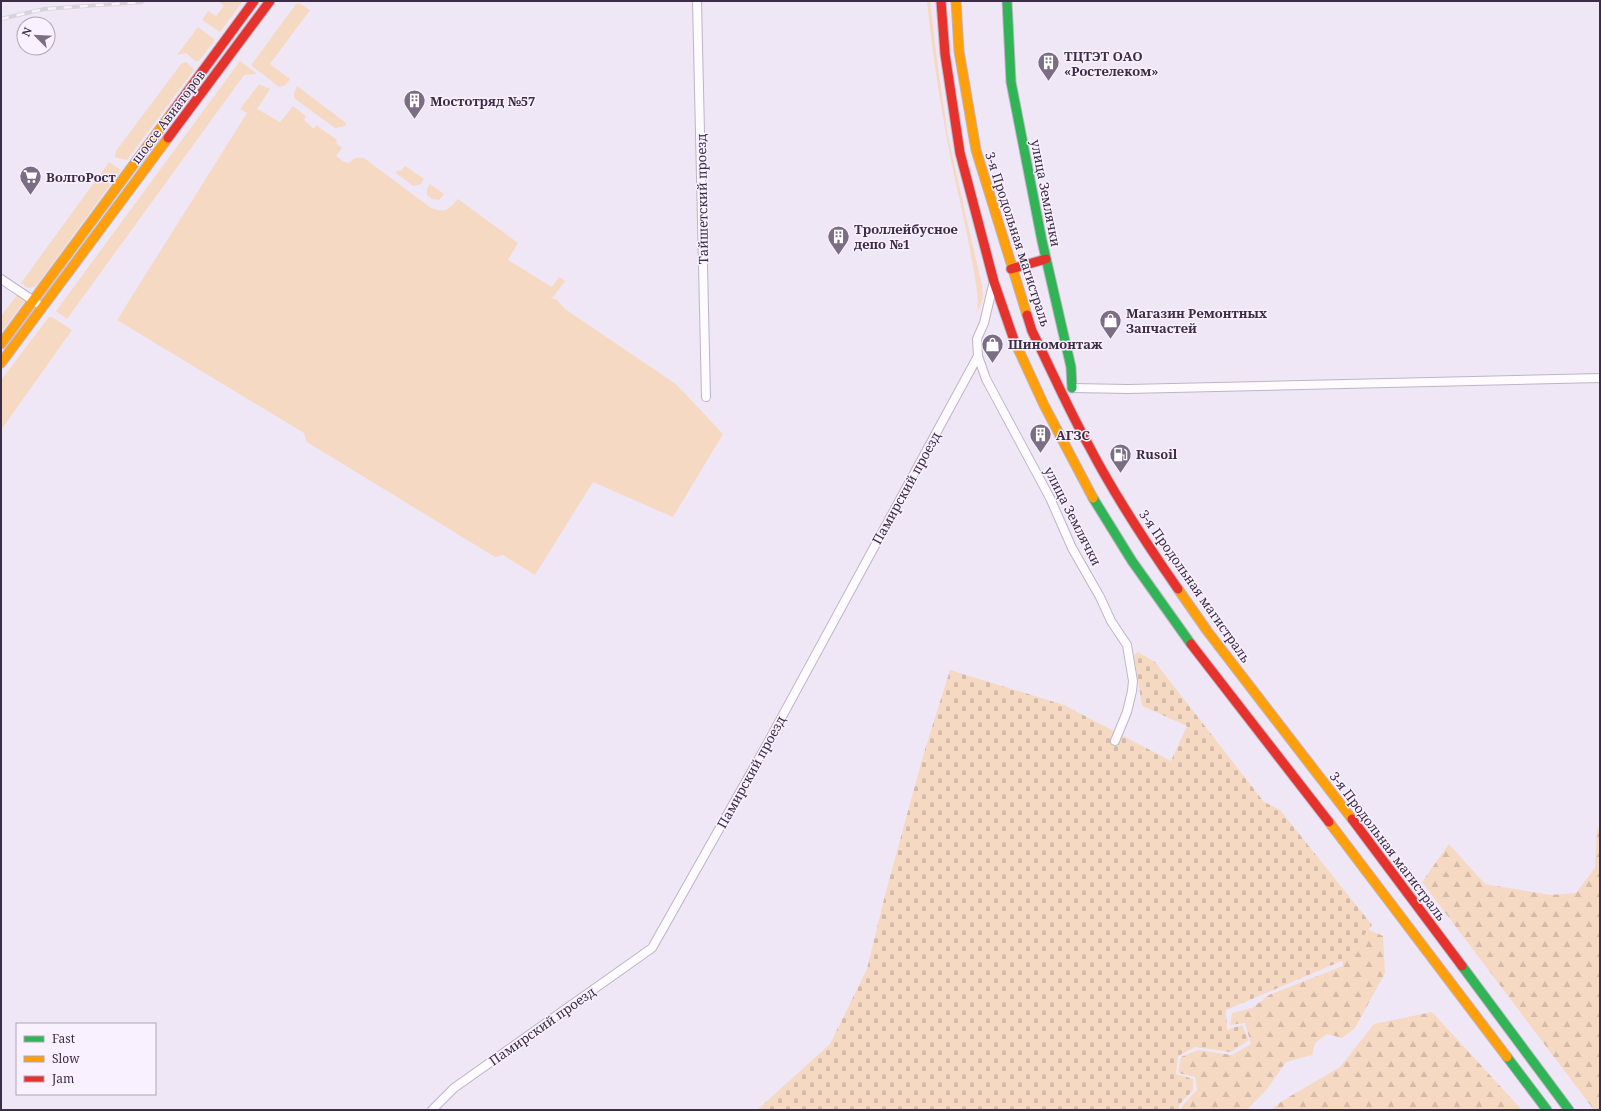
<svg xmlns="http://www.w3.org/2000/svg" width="1601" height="1111" font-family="'Noto Serif',serif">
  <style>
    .green { fill: #f6d9c3 }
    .forest { fill: url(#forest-firs) }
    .cemetery { fill: url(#cemetery-stones) }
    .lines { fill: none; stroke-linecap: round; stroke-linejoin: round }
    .street-casing { stroke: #beb4c6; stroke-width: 10 }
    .fast-casing { stroke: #beb4c6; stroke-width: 11 }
    .slow-casing { stroke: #beb4c6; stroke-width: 11 }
    .jam-casing { stroke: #beb4c6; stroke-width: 11 }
    .street { stroke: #fdfbfe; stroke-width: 8 }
    .fast { stroke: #30b455; stroke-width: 9 }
    .slow { stroke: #ff9f0a; stroke-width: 9 }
    .jam { stroke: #e5322d; stroke-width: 9 }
    .rail-casing { stroke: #d7d4d9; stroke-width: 4 }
    .rail { stroke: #f9f1ff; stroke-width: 2.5; stroke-dasharray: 8; stroke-linecap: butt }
    .labels { text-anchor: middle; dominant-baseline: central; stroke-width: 3; stroke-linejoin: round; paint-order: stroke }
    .poi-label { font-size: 13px; font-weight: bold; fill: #3c2d47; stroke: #f9f1ff; text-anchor: start }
    .street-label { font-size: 13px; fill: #3c2d47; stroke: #f9f1ff }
  </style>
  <defs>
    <pattern id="forest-firs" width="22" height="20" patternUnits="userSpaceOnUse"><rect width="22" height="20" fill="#f6d9c3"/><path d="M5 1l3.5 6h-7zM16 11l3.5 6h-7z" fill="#d4bba9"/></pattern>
    <pattern id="cemetery-stones" width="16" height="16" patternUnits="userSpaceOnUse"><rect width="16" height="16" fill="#f6d9c3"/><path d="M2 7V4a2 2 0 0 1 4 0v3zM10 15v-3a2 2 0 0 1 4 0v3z" fill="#d4bba9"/></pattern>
  </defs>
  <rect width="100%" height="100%" fill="#efe7f6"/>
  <path class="green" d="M218 1H243L220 32 202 20 208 11 216 16 224 6Z
    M927 1H930L938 68 948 136 967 221 982 285 983 298 977 315C979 299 976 283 973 267 968 236 961 206 954 175 942 117 933 60 927 1Z
    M299 3 310 10 270 64 290 79C287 83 285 87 279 87L252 66V64L296 4Z
    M198 27 215 40 199 61H195L186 53 177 55Z
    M240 61 257 74 244 75 67 319 56 311Z
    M186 62 194 70 127 160 115 157 116 151 181 64Z
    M259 84 270 89 257 109 280 122 293 106 306 116 304 120 314 129 316 125 337 140 336 143 342 148 336 156 344 162 349 163C353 158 357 157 364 158L431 208C446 213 448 210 458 199L518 243 508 260 552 287 559 277 565 281 553 297H550L557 300 565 309 676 384 723 434 673 517 593 482 535 575 503 555 495 557 307 442 304 433 117 320 247 113 240 109Z
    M297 86 346 123 345 126 335 128 294 98V94Z
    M109 162 121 170 39 282 34 287 28 288 21 283Z
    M405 166 424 179 421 184 413 186 396 173 398 170 401 171Z
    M430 184 444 194 439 200 432 199 427 195V189Z
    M17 295 25 301 1 332V316Z
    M49 317H52L72 330 1 430V380Z"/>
  <path class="forest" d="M1600 826V1110H1594L1422 882 1449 844 1485 884 1550 895 1576 893 1595 868 1597 830Z
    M1363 927 1383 936 1385 973 1355 1028 1342 1038 1327 1034 1315 1043 1312 1055 1286 1062 1267 1089 1247 1110H1182V1106L1197 1090 1195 1077 1178 1073 1181 1057 1198 1050 1232 1055 1251 1044 1245 1023 1230 1025 1232 1013 1252 1008 1269 995 1343 966 1341 952Z
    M1432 1012 1522 1110H1271L1282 1101 1340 1067 1374 1024Z"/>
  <path class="cemetery" d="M1138 652 1155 662 1264 802 1280 810 1372 925 1344 960 1226 1010 1227 1030 1242 1025 1249 1040 1231 1052 1195 1047 1178 1056 1176 1074 1193 1079V1090L1179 1105V1110H757L830 1044 867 969 885 895 923 756 950 670 1064 705 1171 761 1187 726 1142 706 1134 655Z"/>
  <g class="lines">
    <defs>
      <path id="street" d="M697 1 706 397
        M1 279 37 303
        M993 285 984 323 977 339 978 356 986 379 1050 498 1072 548 1100 597 1111 621 1127 645 1133 681 1132 691 1127 712 1115 741
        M1072 388 1128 389 1600 378
        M432 1110 454 1088 652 948 766 746 978 356"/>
      <path id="fast" d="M1007 1 1011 82 1042 241 1071 367 1072 388
        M1093 498 1132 561 1191 644
        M1462 966 1569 1110
        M1507 1057 1547 1110"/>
      <path id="slow" d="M956 1 959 51 976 150 1027 315
        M1014 340 1044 405 1093 498
        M1 344 171 114
        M1 363 168 138
        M1178 589 1208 632 1352 819
        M1329 822 1507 1057"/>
      <path id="jam" d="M941 1 945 54 960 153 994 282 1014 340
        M171 114 254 1
        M168 138 270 1
        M1011 269 1046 259
        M1027 315 1032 331C1051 369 1068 409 1089 446 1115 496 1146 543 1178 589
        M1191 644 1329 822
        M1352 819 1462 966"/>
    </defs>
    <use href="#street" class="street-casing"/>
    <use href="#fast" class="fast-casing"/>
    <use href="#slow" class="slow-casing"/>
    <use href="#jam" class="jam-casing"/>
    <use href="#street" class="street"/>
    <use href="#fast" class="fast"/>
    <use href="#slow" class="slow"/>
    <use href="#jam" class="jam"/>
    <defs>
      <path id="rail" d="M1 19 44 9 142 2"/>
    </defs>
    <use href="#rail" class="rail-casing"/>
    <use href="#rail" class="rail"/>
  </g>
  <defs>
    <symbol id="building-pin" viewBox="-11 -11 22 30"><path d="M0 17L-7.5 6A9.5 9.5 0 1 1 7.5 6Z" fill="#7b6e84" stroke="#f9f1ff"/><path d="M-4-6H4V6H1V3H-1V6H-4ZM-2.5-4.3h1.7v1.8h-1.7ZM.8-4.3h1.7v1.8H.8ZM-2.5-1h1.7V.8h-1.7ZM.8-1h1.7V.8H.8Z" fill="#fff"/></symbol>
    <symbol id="supermarket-pin" viewBox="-11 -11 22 30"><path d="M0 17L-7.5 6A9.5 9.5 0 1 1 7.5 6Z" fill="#7b6e84" stroke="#f9f1ff"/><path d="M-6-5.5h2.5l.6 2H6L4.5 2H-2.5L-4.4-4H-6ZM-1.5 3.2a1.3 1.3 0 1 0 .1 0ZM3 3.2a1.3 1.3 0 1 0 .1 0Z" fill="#fff"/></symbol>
    <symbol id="shop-pin" viewBox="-11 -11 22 30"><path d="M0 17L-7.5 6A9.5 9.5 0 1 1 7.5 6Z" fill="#7b6e84" stroke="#f9f1ff"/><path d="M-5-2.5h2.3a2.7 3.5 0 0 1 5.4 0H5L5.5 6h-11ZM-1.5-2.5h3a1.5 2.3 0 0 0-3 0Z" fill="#fff"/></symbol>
    <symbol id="fuel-pin" viewBox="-11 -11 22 30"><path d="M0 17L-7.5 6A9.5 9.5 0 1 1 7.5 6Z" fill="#7b6e84" stroke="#f9f1ff"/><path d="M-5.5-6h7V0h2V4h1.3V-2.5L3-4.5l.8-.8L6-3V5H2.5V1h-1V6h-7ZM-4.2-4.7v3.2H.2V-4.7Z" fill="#fff"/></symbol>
  </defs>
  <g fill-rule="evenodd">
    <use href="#building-pin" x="1036" y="50" width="25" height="34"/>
    <use href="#building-pin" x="402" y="88" width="25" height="34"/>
    <use href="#supermarket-pin" x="18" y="164" width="25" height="34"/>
    <use href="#building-pin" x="826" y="224" width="25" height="34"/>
    <use href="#shop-pin" x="1098" y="308" width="25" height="34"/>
    <use href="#shop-pin" x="980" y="332" width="25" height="34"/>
    <use href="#building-pin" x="1028" y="422" width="25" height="34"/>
    <use href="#fuel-pin" x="1108" y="442" width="25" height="34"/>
  </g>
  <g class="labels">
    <g class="poi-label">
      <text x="1064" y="56">ТЦТЭТ ОАО<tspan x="1064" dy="15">«Ростелеком»</tspan></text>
      <text x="430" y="101">Мостотряд №57</text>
      <text x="46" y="177">ВолгоРост</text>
      <text x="854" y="229">Троллейбусное<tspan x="854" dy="15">депо №1</tspan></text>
      <text x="1126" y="313">Магазин Ремонтных<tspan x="1126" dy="15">Запчастей</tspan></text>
      <text x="1008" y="344">Шиномонтаж</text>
      <text x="1056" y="435">АГЗС</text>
      <text x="1136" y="454">Rusoil</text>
    </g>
    <g class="street-label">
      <text transform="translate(168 117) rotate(-53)">шоссе Авиаторов</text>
      <text transform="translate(1046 193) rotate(79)">улица Землячки</text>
      <text transform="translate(702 199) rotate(-91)">Тайшетский проезд</text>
      <text transform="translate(1018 239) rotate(72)">3-я Продольная магистраль</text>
      <text transform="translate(906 488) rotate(-61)">Памирский проезд</text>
      <text transform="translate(1073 516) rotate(63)">улица Землячки</text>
      <text transform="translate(1195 586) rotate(55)">3-я Продольная магистраль</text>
      <text transform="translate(751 772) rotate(-61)">Памирский проезд</text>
      <text transform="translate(1388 846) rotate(53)">3-я Продольная магистраль</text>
      <text transform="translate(542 1026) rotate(-35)">Памирский проезд</text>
    </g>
  </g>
  <rect width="1601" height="1111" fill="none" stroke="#3c2d47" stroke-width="4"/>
  <rect x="16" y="1023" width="140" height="72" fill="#f9f1ff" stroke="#ada3b5"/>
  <rect x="24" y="1036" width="20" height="6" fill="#30b455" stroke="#ada3b5"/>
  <text x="52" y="1043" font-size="12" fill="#3c2d47">Fast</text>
  <rect x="24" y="1056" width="20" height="6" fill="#ff9f0a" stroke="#ada3b5"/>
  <text x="52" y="1063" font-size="12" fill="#3c2d47">Slow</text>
  <rect x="24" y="1076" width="20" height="6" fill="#e5322d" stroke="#ada3b5"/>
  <text x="52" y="1083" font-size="12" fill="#3c2d47">Jam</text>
  <g transform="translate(36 36) rotate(294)"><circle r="19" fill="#f9f1ff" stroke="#ada3b5"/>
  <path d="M0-3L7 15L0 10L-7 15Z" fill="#7b6e84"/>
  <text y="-6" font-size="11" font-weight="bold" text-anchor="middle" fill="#3c2d47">N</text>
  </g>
</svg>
